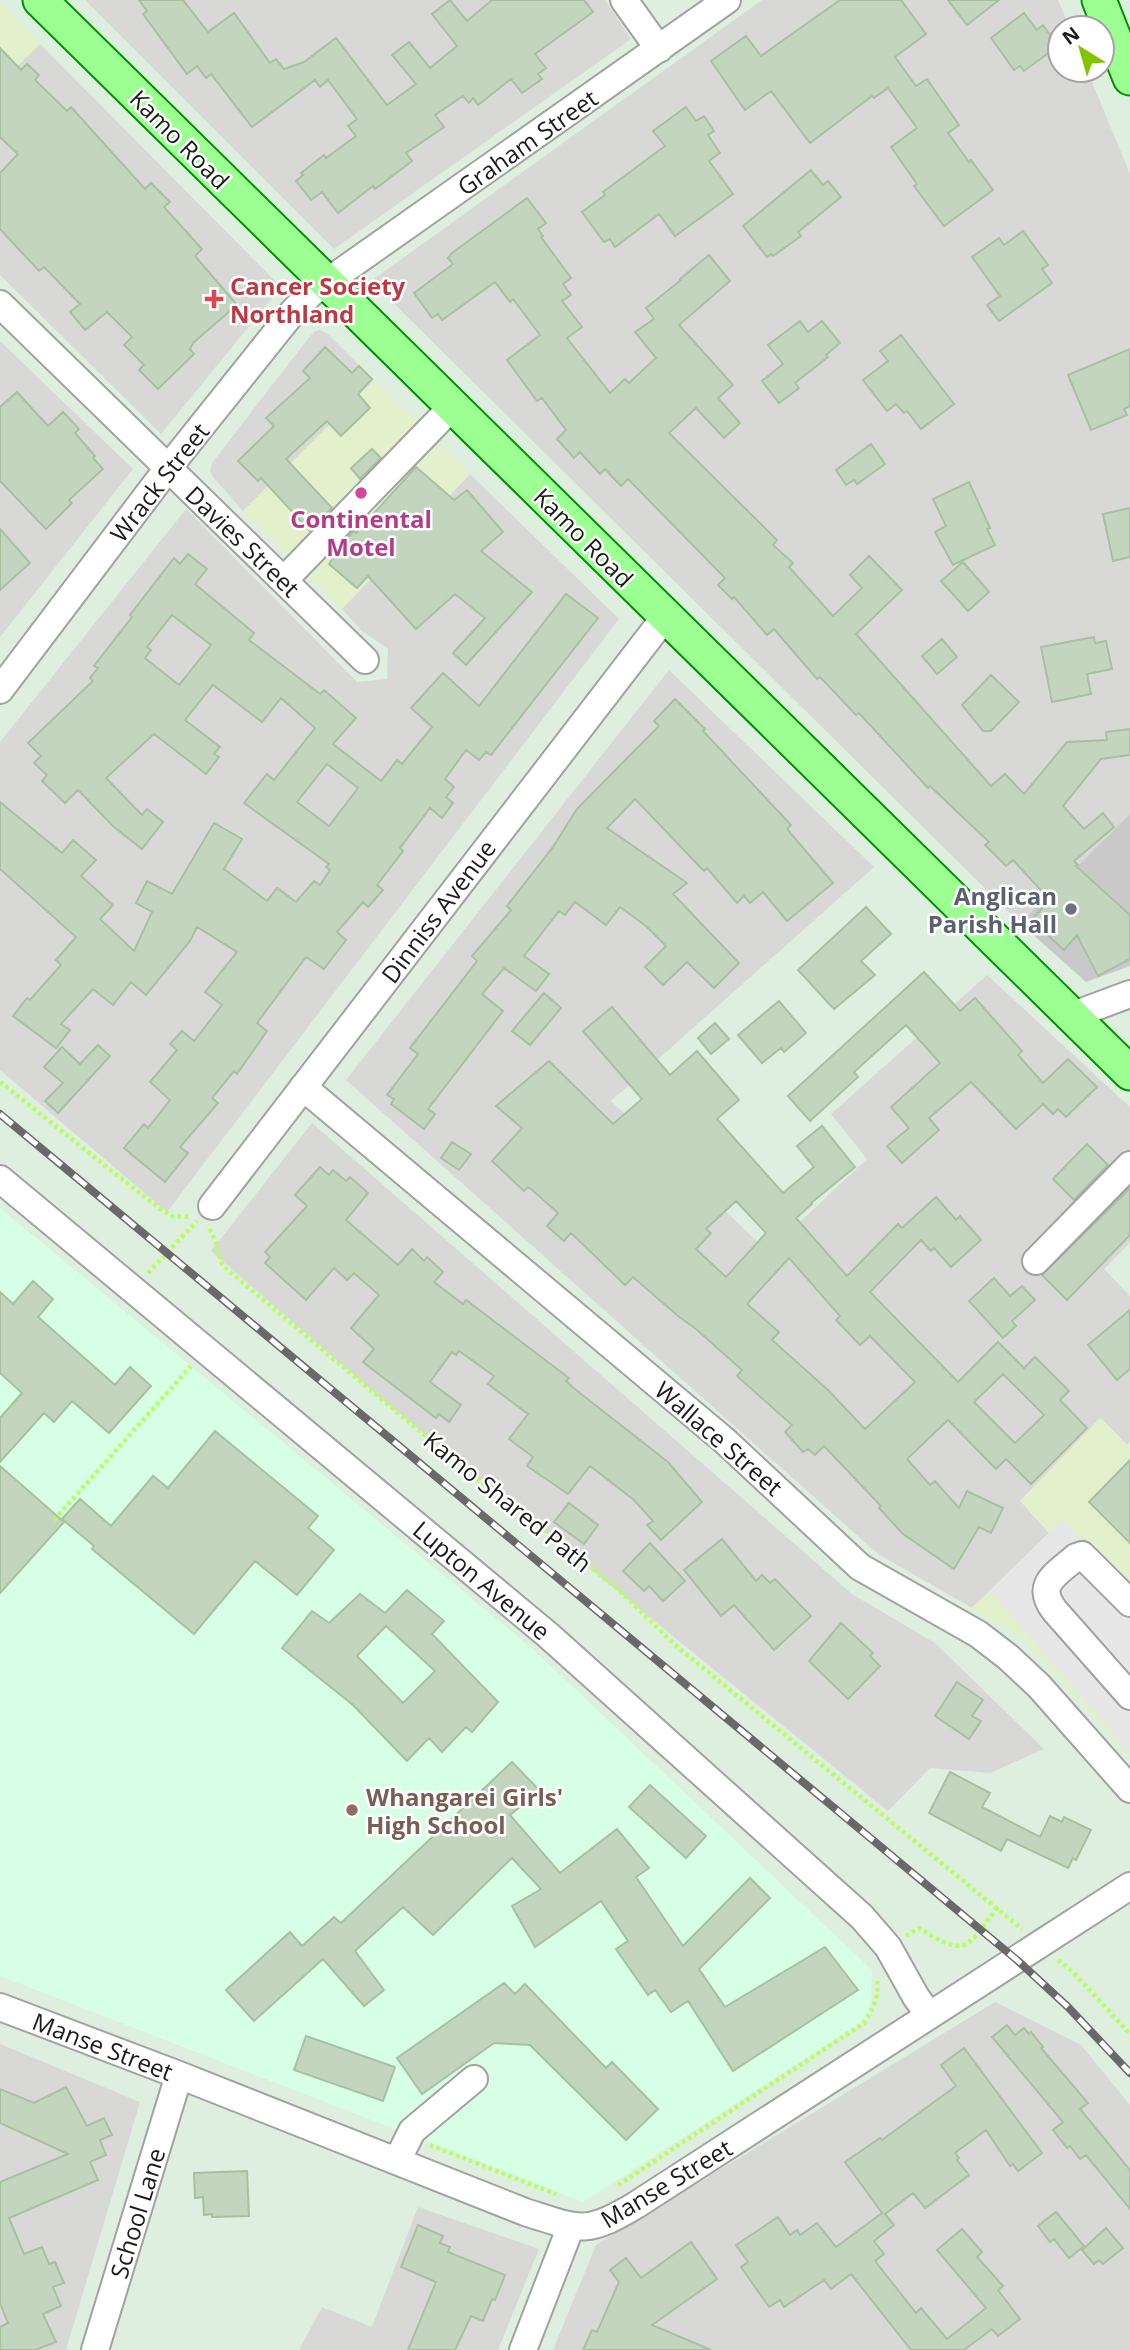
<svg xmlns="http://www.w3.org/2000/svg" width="1130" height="2350" font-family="'Open Sans',sans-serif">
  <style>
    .residential { fill: #d8d9d7 }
    .commercial { fill: #e2f1cb }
    .education { fill: #d6ffe5 }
    .religious { fill: #c9c9c9 }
    .parking { fill: #e7e7e7 }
    .building { fill: #c3d5bf; stroke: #a7c1a0; stroke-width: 2; fill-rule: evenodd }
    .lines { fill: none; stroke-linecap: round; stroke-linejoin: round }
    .minor-casing { stroke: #a2a2a2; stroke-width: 30 }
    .major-casing { stroke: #009103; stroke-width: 37 }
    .path { stroke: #b6ff5e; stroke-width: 4.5; stroke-dasharray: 3.5 3.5; stroke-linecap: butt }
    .minor { stroke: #fff; stroke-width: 26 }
    .major { stroke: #9bff92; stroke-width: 33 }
    .rail-casing { stroke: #696969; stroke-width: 8 }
    .rail { stroke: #fff; stroke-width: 5; stroke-dasharray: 16; stroke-linecap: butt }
    .health-dot { fill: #e0444e; stroke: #fff; stroke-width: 2.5 }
    .hotel-dot { fill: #d1479c; stroke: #fff; stroke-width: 2.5 }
    .worship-dot { fill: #6b7280; stroke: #fff; stroke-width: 2.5 }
    .education-dot { fill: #8d6e63; stroke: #fff; stroke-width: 2.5 }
    .labels { text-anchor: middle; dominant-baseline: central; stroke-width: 5; stroke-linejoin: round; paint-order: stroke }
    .street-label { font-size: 24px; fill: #1b1b1b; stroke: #fff }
    .health-label { font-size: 24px; font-weight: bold; fill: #be3a42; stroke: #fff; text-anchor: start }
    .hotel-label { font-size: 24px; font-weight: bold; fill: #b23c85; stroke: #fff }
    .worship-label { font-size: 24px; font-weight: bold; fill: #5b616d; stroke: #fff; text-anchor: end }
    .education-label { font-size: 24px; font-weight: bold; fill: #785e54; stroke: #fff; text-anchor: start }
  </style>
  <rect width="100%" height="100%" fill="#deeedf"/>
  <path class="residential" d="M85 0H605L631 39 334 249Z
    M762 0H1058L1070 28H1060V70H1087L1130 174V814L1020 923 371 281Z
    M40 44 281 287 161 434 0 275V83Z
    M320 330 328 334 374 380 243 511 213 477 210 471 212 463 307 340 315 331Z
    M0 341 133 469 0 637Z
    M470 474 619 619 167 1212 0 1070V742L186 509 357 682 387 679 388 649 362 631 342 609Z
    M669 670 874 867 611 1101 768 1252 867 1159 831 1114 987 975 1130 1107V1243L1104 1269 1130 1296V1442L1127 1445 1100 1418 1021 1500 1049 1533 972 1608 878 1554 346 1080Z
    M312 1123 852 1594 935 1643 1044 1749 990 1773 930 1768 888 1811 379 1397 211 1251Z
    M995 2002 1081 2045 1130 2105V2350H553L596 2245Z
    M0 2044 140 2102 66 2350H0Z
    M418 2207 539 2249 498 2350H299L322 2307 372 2327Z"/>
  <path class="commercial" d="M0 3 40 44 0 83Z
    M374 380 470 474 342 609 243 511Z
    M1101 1418 1127 1445 1130 1442V1757L1022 1637 972 1608 1049 1533 1020 1501Z"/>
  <path class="education" d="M0 1208 535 1651 872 1970 870 2017 583 2202 0 1976Z"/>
  <path class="religious" d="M1130 814V966L1086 982 1020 923Z"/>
  <path class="parking" d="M1062 1520 1130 1591V1754L990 1591Z"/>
  <path class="building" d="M139 0H183L208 32 234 13 270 63 276 59 284 69 304 62 336 38 387 105 416 84 392 55 409 42 430 68 457 46 432 14 450 0 467 21 492 0H584L593 12 535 54 546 68 538 74 542 79 522 93 511 79 478 105 473 98 469 103 463 96 435 115 444 127 406 153 412 161 375 189 373 186 338 213 322 192 311 200 296 181 303 175 301 173 324 155 326 158 356 136 348 126 357 119 328 80 320 87 315 80 252 127 211 74 206 78 197 66 187 74 143 14 147 11Z
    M840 0H901L926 34 895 57 916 86 927 79 959 125 948 133 969 162 971 160 993 190 944 226 914 186 917 184 891 147 917 128 888 88 874 98 872 96 810 143 771 91 745 110 711 61 746 36 761 56Z
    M948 0H999L967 25Z
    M1024 13 1037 30 1043 25 1058 46 1024 71 1020 66 1014 70 991 38Z
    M0 48 21 70 27 64 39 75 35 80 67 111 71 107 145 189 151 183 170 202 164 207 202 249 195 256 237 305 193 343 190 349 194 354 158 389 139 370 144 365 124 345 132 337 107 312 85 330 70 312 80 304 44 267 39 271 0 229V173L18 154 0 137Z
    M686 107 696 121 704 116 714 131 708 135 720 153 709 161 733 194 675 236 659 214 615 247 610 239 604 242 582 212 605 195 603 192 665 146 653 131Z
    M811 170 823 185 828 181 841 197 798 232 801 236 773 256 771 254 767 257 743 226Z
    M527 198 546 223 538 229 543 236 541 237 571 278 563 284 571 295 562 301 582 327 567 338 610 393 625 379 629 383 656 358 635 332 654 319 646 308 681 280 680 279 709 255 730 281 679 325 733 385 718 398 740 423 724 438 696 408 669 433 777 540 773 545 793 563 789 567 833 616 862 588 850 575 869 556 902 590 856 634 991 786 1005 774 1024 794 1067 742 1107 740 1106 732 1130 729V755L1101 759 1063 806 1084 829 1103 813 1114 827 1074 861 1078 865 1076 866 1130 915V959L1098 976 1077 935 1064 950 1031 920 1050 900 1013 860 1006 866 985 845 989 842 930 786 928 788 859 713 856 715 820 677 817 679 774 629 767 635 734 597 732 599 718 585 725 578 628 479 621 486 605 469 600 474 580 452 574 458 557 439 566 430 542 398 537 401 507 360 540 335 513 299 510 302 495 282 442 320 438 314 432 318 414 293 453 264 448 258 452 253Z
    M1023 231 1048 265 1042 269 1052 283 999 321 987 305 1000 296 972 257 999 238 1004 245Z
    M800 321 808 332 822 321 840 343 826 355 828 357 795 383 799 388 779 403 762 381 783 364 768 345Z
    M901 335 954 404 921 429 907 411 904 413 896 404 887 411 863 380 888 361 880 351Z
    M325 347 352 373 359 366 372 379 358 394 370 408 341 436 327 421 286 459 332 508 310 531 261 478 258 481 238 461 274 426 266 418 310 378 303 371Z
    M1130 349V406L1124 409 1127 415 1091 430 1068 375Z
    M17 392 48 426 63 412 79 429 75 433 95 456 93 458 103 469 69 500 72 503 46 529 0 481V407Z
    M871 444 885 464 857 484 854 480 846 485 836 470Z
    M372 449 381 458 360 479 351 468Z
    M416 467 454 500 467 490 503 532 481 551 532 592 466 665 453 653 485 618 455 594 416 629 368 576 357 588 329 564 334 557 331 554 354 531 356 533Z
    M969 482 990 528 987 529 995 545 953 565 935 532 946 526 933 499Z
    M1130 508V557L1113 561 1103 514Z
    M0 529 30 563 0 590Z
    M188 554 207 569 195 584 254 633 249 640 320 694 324 690 356 718 333 744 381 781 397 760 402 764 432 727 411 708 443 673 479 706 566 594 598 618 491 755 486 752 479 760 466 750 445 779 454 787 446 797 453 803 442 818 430 808 400 848 403 851 377 885 383 890 368 907 363 902 337 932 346 940 324 969 306 957 257 1023 267 1031 237 1074 234 1071 212 1098 218 1103 180 1147 188 1153 165 1182 124 1148 144 1124 148 1128 170 1100 150 1082 177 1050 170 1044 182 1031 194 1041 222 1005 205 992 237 952 197 927 190 941 146 995 131 982 113 1005 93 989 61 1024 70 1030 56 1048 13 1016 27 998 30 1000 61 965 56 960 76 937 0 869V802L62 853 73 840 96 860 81 876 113 905 100 919 134 951 152 912 136 903 147 881 172 894 214 823 242 839 224 869 267 901 277 888 296 902 314 881 320 885 330 870 326 867 329 864 244 803 267 774 274 780 315 728 281 698 262 722 213 685 185 720 220 747 214 754 219 757 206 774 154 734 106 778 142 815 147 809 163 822 142 849 114 827 78 790 65 803 42 781 47 775 34 763 41 756 28 743 93 681 90 678 98 668 94 666 132 617 130 615 174 558 180 564ZM172 615 211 645 179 685 145 658 151 650 147 647ZM327 764 358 788 329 826 297 802Z
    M963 562 989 592 968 611 941 581Z
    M1094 637 1095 643 1106 641 1112 669 1087 674 1091 694 1052 702 1041 647Z
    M942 639 957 657 937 674 922 656Z
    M991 675 1019 702 991 731H983L962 705Z
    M675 699 705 729 703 731 791 825 787 829 833 883 787 921 763 892 750 903 744 896 737 903 707 868 704 871 635 799 607 828 687 883 673 894 739 963 714 988 687 962 663 985 645 967 666 946 646 926 620 907 606 925 575 902 565 915 559 911 524 956 549 974 536 991 504 968 482 994 503 1011 428 1109 435 1114 424 1129 391 1104 394 1099 387 1095 418 1054 410 1048 477 961 472 956 511 910 507 906 553 847 577 809 659 726 654 721Z
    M866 907 891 934 861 961 875 975 834 1009 798 970Z
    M924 972 960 1011 975 998 1022 1051 1018 1055 1043 1083 1068 1059 1097 1087 1066 1117 1058 1109 1053 1114 1043 1104 1016 1129 971 1082 929 1118 939 1130 902 1163 887 1146 909 1128 891 1107 940 1063 906 1025 854 1072 858 1077 810 1121 788 1096Z
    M544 993 561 1008 530 1045 512 1031Z
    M779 1001 806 1033 784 1052 781 1048 762 1063 738 1035Z
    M612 1007 670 1075 697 1051 739 1100 717 1119 783 1193 814 1167 797 1146 822 1126 855 1167 811 1203 812 1204 796 1218 847 1276 898 1224 902 1228 936 1197 956 1220 960 1216 981 1240 951 1267 934 1248 931 1251 921 1240 870 1292 958 1382 998 1342 1024 1368 1035 1357 1069 1391 1060 1400 1087 1428 1031 1484 1006 1459 996 1469 948 1420 907 1459 930 1485 935 1481 959 1508 967 1491 1003 1508 991 1533 979 1527 954 1569 903 1534 879 1508 881 1506 824 1446 815 1455 808 1449 803 1452 785 1432 792 1425 737 1376 742 1370 696 1329 678 1316 633 1277 625 1285 571 1233 564 1241 547 1226 558 1213 531 1189 528 1187 524 1191 492 1161 522 1128 496 1106 549 1061 613 1124 642 1099 583 1031ZM736 1201 766 1233 726 1277 696 1249 711 1233 706 1229ZM789 1258 840 1316 836 1320 860 1345 870 1336 915 1382 865 1429 828 1390 772 1340 779 1332 747 1304ZM1003 1374 1044 1415 1015 1443 974 1402Z
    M715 1023 729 1039 711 1054 698 1038Z
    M98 1045 110 1056 58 1113 45 1101 63 1083 44 1067 62 1047 80 1064Z
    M452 1142 471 1154 459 1170 441 1158Z
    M1087 1144 1108 1165 1074 1200 1053 1179Z
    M320 1167 329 1175 333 1170 346 1181 350 1177 368 1193 346 1220 398 1265 412 1249 424 1261 427 1257 443 1272 434 1282 463 1304 466 1300 569 1378 566 1381 576 1390 668 1462 702 1502 661 1540 647 1525 653 1521 634 1500 590 1466 568 1494 527 1466 533 1457 509 1439 528 1414 488 1384 494 1376 459 1351 456 1355 452 1352 430 1382 461 1405 449 1422 439 1414 436 1418 363 1362 374 1349 351 1328 379 1295 354 1273 347 1280 334 1268 306 1300 265 1263 270 1257 265 1252 307 1206 295 1195Z
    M1130 1188V1235L1067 1300 1042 1275Z
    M994 1278 1010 1296 1022 1286 1035 1300 1012 1321 1016 1326 1003 1338 969 1301Z
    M33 1281 53 1299 38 1317 115 1385 130 1367 151 1386 109 1433 72 1401 54 1422 44 1413 0 1462V1418L22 1393 0 1373V1292L13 1304Z
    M1130 1310V1369L1117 1380 1088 1345Z
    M215 1431 318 1516 308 1528 334 1550 297 1595 255 1561 194 1634 92 1549 94 1546 62 1519 80 1499 111 1526 153 1476 168 1488Z
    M1130 1460V1543L1089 1502Z
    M0 1466 64 1522 0 1593Z
    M569 1503 598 1525 584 1544 554 1522Z
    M722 1539 756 1581 762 1575 770 1583 775 1579 811 1616 774 1650 734 1605 721 1616 684 1570Z
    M650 1543 685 1581 663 1601 649 1586 644 1591 623 1571Z
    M407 1590 444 1621 432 1634 498 1702 472 1732 466 1727 442 1752 429 1738 407 1761 353 1705 282 1648 312 1611 329 1623 360 1594 385 1613ZM386 1626 435 1671 403 1703 357 1656Z
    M841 1623 873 1653 870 1656 880 1666 848 1699 809 1661Z
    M957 1682 983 1700 972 1716 981 1721 969 1739 935 1716Z
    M512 1762 540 1791 510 1815 560 1873 617 1829 649 1868 636 1877 683 1946 750 1878 770 1898 699 1969 725 2007 825 1947 858 1990 733 2071 688 2001 671 2012 655 1990 648 1995 616 1949 628 1941 601 1901 535 1947 512 1906 541 1889 512 1858 433 1935 403 1907 355 1951 384 1990 364 2006 323 1959 254 2021 226 1990 290 1932 302 1946 334 1917 341 1923Z
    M950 1772 990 1793 982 1807 1040 1837 1050 1816 1062 1822 1064 1817 1091 1830 1076 1860 1073 1858 1068 1868 1007 1839 1001 1851 929 1813Z
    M650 1785 706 1836 686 1858 629 1807Z
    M504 1983 515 1994 525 1984 606 2068 612 2062 658 2109 626 2140 530 2045 494 2043 422 2094 397 2058Z
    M1007 2025 1015 2035 1024 2028 1029 2034 1031 2032 1043 2047 1041 2048 1088 2103 1080 2109 1130 2170V2209L1086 2155 1080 2159 1070 2146 1067 2148 1053 2130 1063 2122 992 2037Z
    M306 2036 395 2067 383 2101 294 2070Z
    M964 2048 1042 2153 1018 2171 1013 2164 1010 2166 986 2130 955 2153 959 2158 957 2160 969 2175 925 2208 913 2193 885 2214 894 2225 874 2241 884 2254 875 2261 916 2313 921 2308 947 2339 986 2308 937 2250 962 2229 982 2252 977 2257 1003 2286 998 2290 1020 2319 998 2336 992 2329 964 2350H911L851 2274 831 2289 824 2280 784 2307 780 2300 769 2307 741 2267 748 2262 736 2245 778 2217 790 2235 797 2230 800 2235 817 2223 836 2247 882 2213 845 2162 880 2138 882 2140 956 2086 941 2065Z
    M66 2087 87 2126 104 2118 112 2135 100 2140 106 2155 90 2162 98 2180 9 2218 24 2254 42 2247 49 2264 55 2262 64 2283 53 2287 61 2306 43 2314 56 2342 35 2350H0V2327L8 2323 0 2303V2182L68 2154 0 2123V2089L34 2103Z
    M247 2171 249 2216 212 2217V2214L204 2215 203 2197 195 2198 194 2173Z
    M1056 2212 1084 2246 1069 2258 1054 2239 1050 2242 1038 2226Z
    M418 2225 443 2236 440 2243 450 2247 448 2252 505 2275 495 2300 492 2299 483 2321 471 2316 455 2350H408L436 2282 401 2267Z
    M1106 2228 1123 2248 1103 2264 1099 2260 1094 2264 1082 2250Z
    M691 2242 717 2279 652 2325 711 2350H583L592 2330 597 2332 619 2282 610 2270 626 2258 641 2278Z"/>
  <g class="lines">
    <defs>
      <path id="minor" d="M624 0 659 49
        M0 304 365 660
        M284 580 452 407
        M0 690 168 468 292 313 310 294 727 0
        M1071 1016 1130 994
        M303 1087 725 1441 860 1567 978 1634 1008 1657 1039 1686 1130 1789
        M0 1179 548 1635 862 1917 888 1947 916 1997 929 2015
        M212 1206 665 617
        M1036 1261 1130 1165
        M1130 1603 1082 1555 1076 1557C1056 1575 1034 1584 1055 1611L1130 1696
        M0 2007 179 2075 525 2212C579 2229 585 2236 636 2205L1130 1886
        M397 2161 412 2131 474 2079
        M95 2350 179 2075
        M523 2350 571 2226"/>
      <path id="major" d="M40 0 1130 1073
        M1099 0 1130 78"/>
    </defs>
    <use href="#minor" class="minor-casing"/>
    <use href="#major" class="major-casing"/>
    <path class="path" d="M0 1082 160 1209 172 1216 191 1217
      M209 1229C220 1244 215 1252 224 1267L520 1515 553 1536 621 1592 675 1645 1022 1929
      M148 1273 197 1221
      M54 1520 191 1366
      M906 1936 919 1928C968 1959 966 1948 998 1907
      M1058 1960 1073 1972 1130 2034
      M430 2145 556 2194
      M618 2185 864 2023C872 2010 880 1995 877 1980"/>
    <use href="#minor" class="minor"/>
    <use href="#major" class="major"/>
    <defs>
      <path id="rail" d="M0 1114 1017 1960 1068 2007 1130 2073"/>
    </defs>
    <use href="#rail" class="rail-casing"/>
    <use href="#rail" class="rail"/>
  </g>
  <path class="health-dot" d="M210.5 288.5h7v7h7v7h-7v7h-7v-7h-7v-7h7z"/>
  <circle class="hotel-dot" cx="361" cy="493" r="7"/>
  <circle class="worship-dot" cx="1071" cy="909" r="7"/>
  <circle class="education-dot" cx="352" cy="1810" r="7"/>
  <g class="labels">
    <g class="street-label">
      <text transform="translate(180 139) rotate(45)">Kamo Road</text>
      <text transform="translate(527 142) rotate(-35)">Graham Street</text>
      <text transform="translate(159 482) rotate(-52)">Wrack Street</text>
      <text transform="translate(584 537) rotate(45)">Kamo Road</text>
      <text transform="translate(243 541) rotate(44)">Davies Street</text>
      <text transform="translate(438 911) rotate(-53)">Dinniss Avenue</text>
      <text transform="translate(719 1438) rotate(41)">Wallace Street</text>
      <text transform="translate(508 1501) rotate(39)">Kamo Shared Path</text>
      <text transform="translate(482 1580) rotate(40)">Lupton Avenue</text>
      <text transform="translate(103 2046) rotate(21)">Manse Street</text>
      <text transform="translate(666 2183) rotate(-31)">Manse Street</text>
      <text transform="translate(137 2213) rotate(-73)">School Lane</text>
    </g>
    <g class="health-label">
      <text x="230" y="285">Cancer Society<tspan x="230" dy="28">Northland</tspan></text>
    </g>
    <g class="hotel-label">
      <text x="361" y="518">Continental<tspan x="361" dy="28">Motel</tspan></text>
    </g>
    <g class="worship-label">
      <text x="1057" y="895">Anglican<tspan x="1057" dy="28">Parish Hall</tspan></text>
    </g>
    <g class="education-label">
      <text x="366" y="1796">Whangarei Girls'<tspan x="366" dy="28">High School</tspan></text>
    </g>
  </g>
  <g transform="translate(1081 49) rotate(323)"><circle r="33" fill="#ffffff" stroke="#a4a4a4" stroke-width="2"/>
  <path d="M0-5L12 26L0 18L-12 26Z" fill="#80c500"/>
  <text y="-10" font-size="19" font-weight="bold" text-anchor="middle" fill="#1b1b1b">N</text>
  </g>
</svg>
